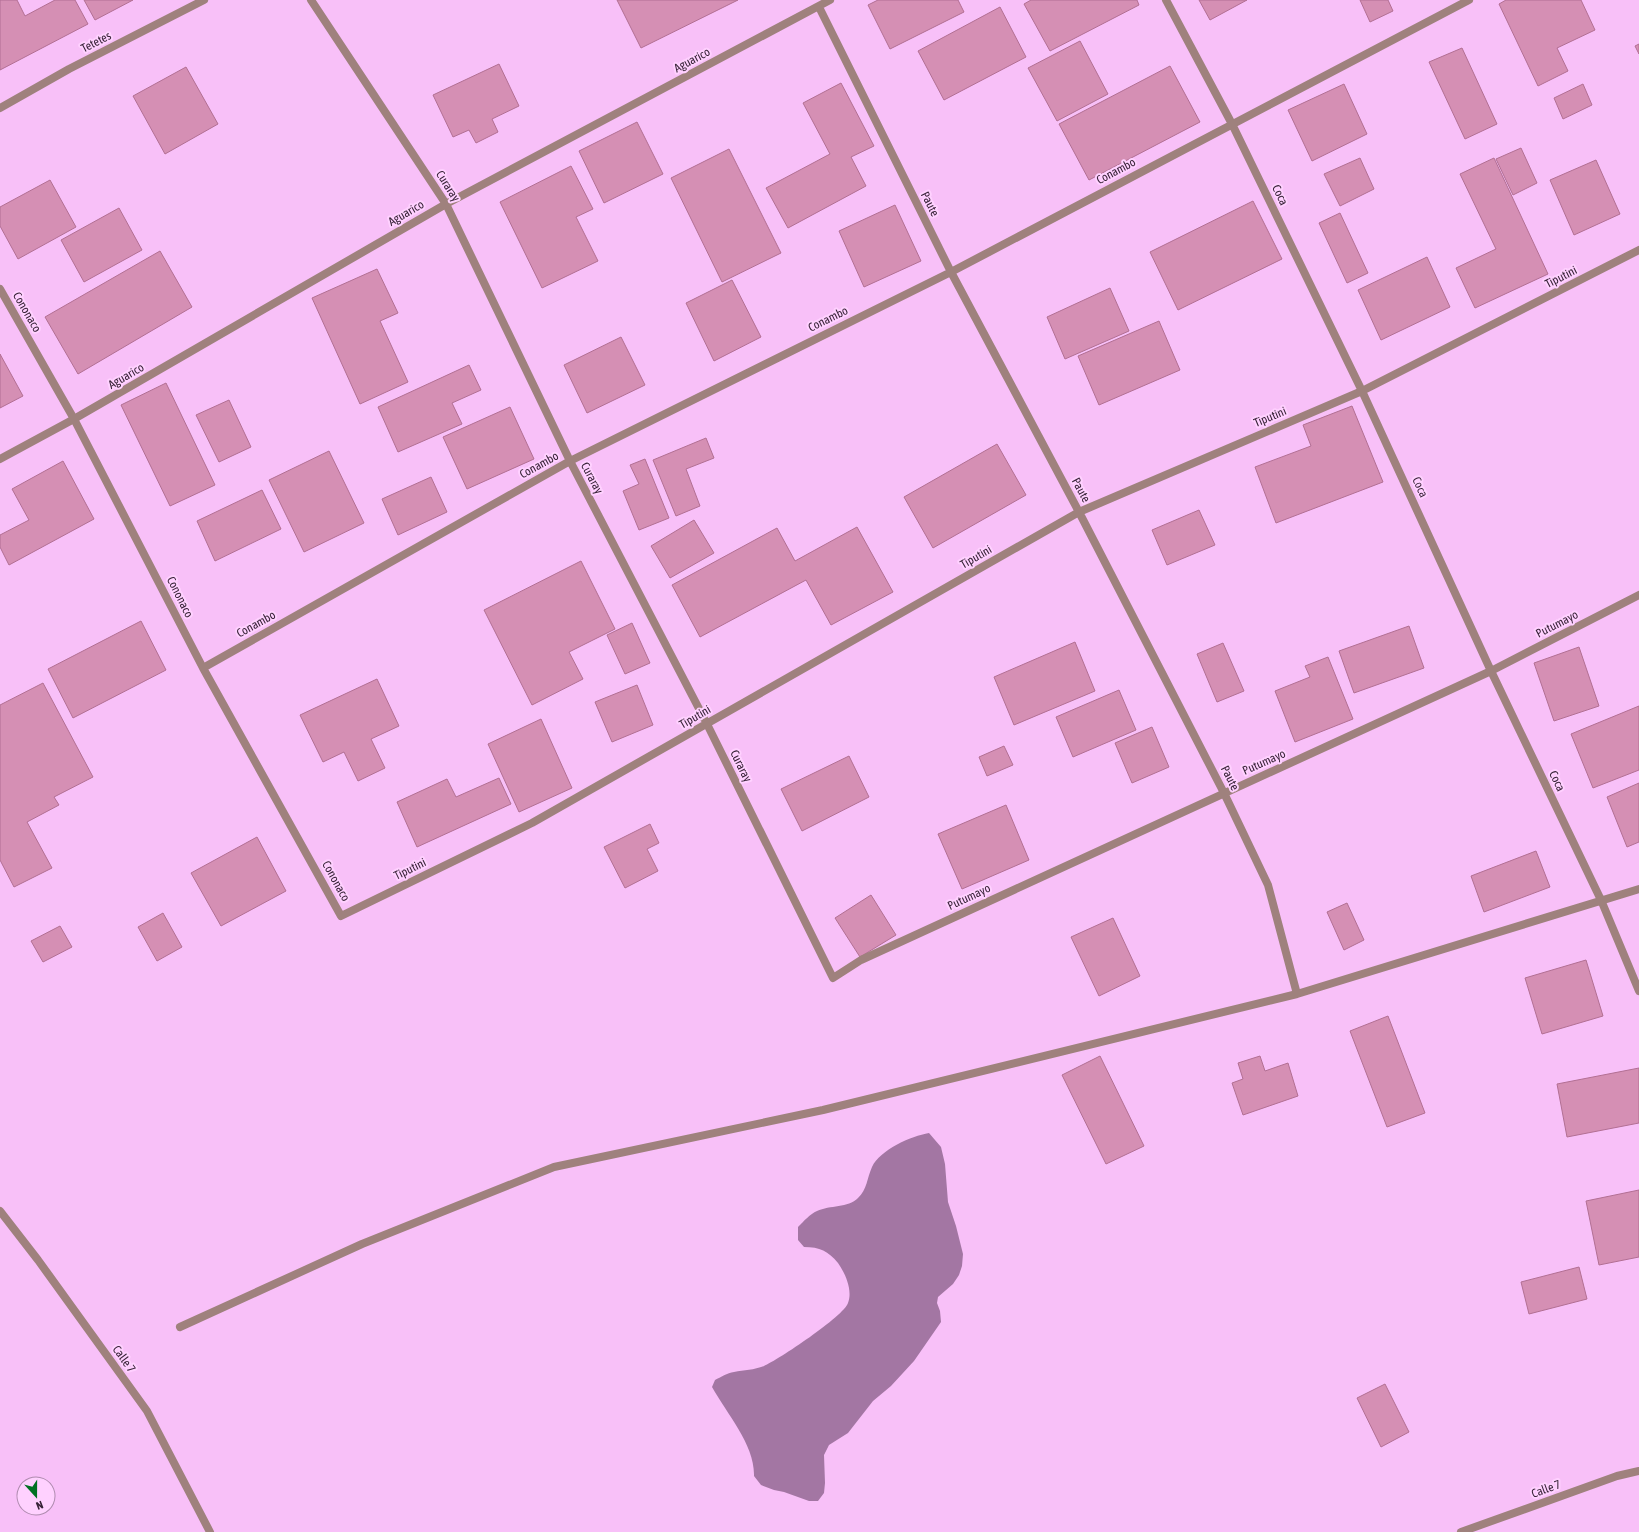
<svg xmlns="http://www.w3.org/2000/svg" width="1639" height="1532" font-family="'Asap Condensed',sans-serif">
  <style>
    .water { fill: #a376a3 }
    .building { fill: #d58fb4; stroke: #b26f93 }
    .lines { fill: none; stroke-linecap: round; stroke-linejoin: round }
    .minor { stroke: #9f817d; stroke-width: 8 }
    .labels { text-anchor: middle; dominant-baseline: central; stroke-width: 4; stroke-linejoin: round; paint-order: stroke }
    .street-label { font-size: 12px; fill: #372237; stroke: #ffd1ff }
  </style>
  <rect width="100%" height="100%" fill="#f8c0f8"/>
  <path class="water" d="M929 1133 941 1147 945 1164 948 1202 956 1226 963 1254 962 1266 959 1275 953 1284 938 1297 937 1303 940 1311 941 1322 914 1361 891 1386 873 1401 848 1433 829 1445 824 1455 825 1483 824 1493 818 1501H809L784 1492 774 1490 761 1485 754 1476C755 1445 727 1414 712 1387L715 1380C721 1377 727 1373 734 1372 744 1370 754 1370 764 1366 778 1360 844 1316 848 1303 853 1290 845 1273 838 1263 828 1251 820 1247 804 1247L798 1240V1227C804 1221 810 1214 817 1211 830 1205 848 1208 858 1198 867 1190 867 1178 872 1167 880 1150 911 1136 929 1133Z"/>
  <path class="building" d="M0 0H17L25 16 55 0H75L88 24 0 70Z
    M84 0H133L95 20Z
    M617 0H738L641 48Z
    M878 0H958L964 12 890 49 868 5Z
    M1031 0H1137L1139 5 1050 51 1024 4Z
    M1199 0H1247L1210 20Z
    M1360 0H1388L1393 11 1370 22Z
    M1506 0H1581L1595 30 1557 48 1568 71 1538 86 1499 4Z
    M1000 7 1026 57 944 100 918 51Z
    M1080 41 1108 94 1057 121 1028 68Z
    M1639 44V54L1635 46Z
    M1462 48 1497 124 1465 139 1429 62Z
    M499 64 519 106 492 119 498 132 476 143 469 130 453 137 433 95Z
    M1170 66 1200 122 1089 180 1059 124Z
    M186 67 218 124 165 154 133 96Z
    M841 83 874 146 851 157 866 186 788 228 766 188 830 154 803 103Z
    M1344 84 1367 134 1312 161 1288 110Z
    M1583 84 1592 105 1563 119 1554 98Z
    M637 122 663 174 604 203 579 151Z
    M1521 148 1537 183 1513 195 1496 159Z
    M729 149 781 253 722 282 671 178Z
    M1360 158 1374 189 1340 206 1324 174Z
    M1494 158 1548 274 1475 308 1456 268 1496 249 1460 174Z
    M1596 160 1620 214 1574 235 1550 180Z
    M571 166 593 209 576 217 598 261 542 288 500 202Z
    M50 180 76 227 18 259 0 226V207Z
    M1253 201 1282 259 1178 310 1150 252Z
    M895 205 921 261 864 287 839 231Z
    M119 208 142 250 84 282 61 240Z
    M1340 213 1368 273 1347 283 1319 223Z
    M160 251 192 307 78 374 45 317Z
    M1427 257 1450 307 1381 340 1358 290Z
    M377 269 398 313 380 321 408 382 360 404 312 298Z
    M732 280 761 337 714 361 686 303Z
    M1110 288 1129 331 1065 359 1047 317Z
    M1159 321 1180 370 1099 405 1078 356Z
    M621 337 645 385 587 413 564 365Z
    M0 354 23 396 0 408Z
    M469 365 481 390 452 403 462 424 398 452 378 407Z
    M166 383 215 485 170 506 121 405Z
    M229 400 251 447 219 462 196 415Z
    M1352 406 1383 482 1276 523 1255 467 1311 446 1303 425Z
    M510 407 534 459 467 489 443 437Z
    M706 438 714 458 686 469 700 506 676 516 653 460Z
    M997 444 1026 495 933 548 904 497Z
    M329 451 364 523 304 552 269 480Z
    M645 459 669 518 639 530 623 491 639 484 630 465Z
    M63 461 94 519 9 565 0 547V535L29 520 12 489Z
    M431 477 447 512 398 535 382 499Z
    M262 490 281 529 215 561 197 521Z
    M1199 510 1215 545 1167 565 1152 530Z
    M694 520 714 553 670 578 651 546Z
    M857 527 893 592 831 625 806 580 700 637 672 585 777 528 795 561Z
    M581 561 615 629 569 652 583 679 532 705 484 610Z
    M141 621 166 670 73 718 48 669Z
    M632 623 650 663 625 674 607 635Z
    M1409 626 1424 668 1354 693 1339 651Z
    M1075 642 1095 691 1014 725 994 677Z
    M1223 643 1244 691 1217 702 1197 654Z
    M1579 647 1599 706 1554 721 1534 663Z
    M1328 657 1353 719 1295 742 1275 691 1310 677 1305 666Z
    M377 679 399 726 371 739 385 768 358 781 344 752 323 762 300 715Z
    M43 683 93 777 54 797 59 805 27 822 52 868 14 887 0 860V705Z
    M637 685 653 725 612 742 595 702Z
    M1119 690 1136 730 1073 757 1056 717Z
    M1639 706V770L1593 788 1571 734Z
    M541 719 572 788 519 812 488 744Z
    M1152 727 1169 767 1132 783 1115 743Z
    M1004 746 1013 765 987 776 979 757Z
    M849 756 869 797 802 831 781 789Z
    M499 778 511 804 417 847 397 802 447 779 456 797Z
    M1639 783V842L1627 847 1607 797Z
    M1006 805 1029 860 962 889 938 834Z
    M650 824 659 843 647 849 658 871 625 888 604 847Z
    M257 837 286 891 221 926 191 873Z
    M1536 851 1550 887 1484 912 1471 876Z
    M871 895 896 935 860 957 835 918Z
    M1347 903 1364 940 1344 950 1327 912Z
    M163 913 182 947 157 961 138 927Z
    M1113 918 1140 976 1099 996 1071 937Z
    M60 926 72 947 43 962 31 941Z
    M1586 960 1603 1016 1542 1034 1525 978Z
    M1388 1016 1425 1113 1387 1127 1350 1031Z
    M1100 1056 1144 1146 1106 1164 1062 1075Z
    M1260 1056 1265 1071 1288 1063 1298 1096 1243 1115 1232 1083 1243 1079 1238 1063Z
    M1639 1068V1123L1567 1137 1557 1084Z
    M1639 1190V1257L1599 1265 1586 1201Z
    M1579 1267 1587 1299 1529 1314 1521 1282Z
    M1385 1384 1409 1432 1381 1447 1357 1398Z"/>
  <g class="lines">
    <path class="minor" d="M311 0 446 204 570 461 707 724 833 978 861 960 1491 671 1639 595
      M1166 0 1232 124 1362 391 1491 671 1601 900 1639 991
      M819 7 951 272 1079 512 1224 793 1268 885 1297 994
      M0 108 69 69 204 0
      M0 289 74 419 203 668 341 916 532 823 1079 512 1362 391 1639 250
      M0 459 74 419 446 204 830 0
      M203 668 570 461 951 272 1469 0
      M0 1211 38 1260 147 1411 210 1532
      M180 1327 362 1244 554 1167 823 1110 1297 994 1639 889
      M1461 1532 1617 1476 1639 1471"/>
  </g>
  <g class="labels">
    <g class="street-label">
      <text transform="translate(96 42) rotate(-27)">Tetetes</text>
      <text transform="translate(692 60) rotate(-28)">Aguarico</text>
      <text transform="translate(1116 171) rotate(-28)">Conambo</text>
      <text transform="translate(448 186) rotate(58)">Curaray</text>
      <text transform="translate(1280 195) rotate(64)">Coca</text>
      <text transform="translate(930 204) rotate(63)">Paute</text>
      <text transform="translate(406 213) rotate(-30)">Aguarico</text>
      <text transform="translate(1561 277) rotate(-27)">Tiputini</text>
      <text transform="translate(27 312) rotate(60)">Cononaco</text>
      <text transform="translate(828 319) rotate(-26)">Conambo</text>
      <text transform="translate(126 376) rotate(-30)">Aguarico</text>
      <text transform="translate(1270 417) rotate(-23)">Tiputini</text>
      <text transform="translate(539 465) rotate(-29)">Conambo</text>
      <text transform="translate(592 478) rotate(62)">Curaray</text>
      <text transform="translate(1420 487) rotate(65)">Coca</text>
      <text transform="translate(1081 490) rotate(62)">Paute</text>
      <text transform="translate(976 557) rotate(-30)">Tiputini</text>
      <text transform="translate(180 597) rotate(63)">Cononaco</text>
      <text transform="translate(256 624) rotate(-29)">Conambo</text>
      <text transform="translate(1557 624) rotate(-27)">Putumayo</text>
      <text transform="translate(695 717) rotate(-30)">Tiputini</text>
      <text transform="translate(1264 762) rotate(-24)">Putumayo</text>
      <text transform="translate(741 766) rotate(64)">Curaray</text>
      <text transform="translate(1230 778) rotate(63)">Paute</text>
      <text transform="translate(1557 781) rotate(64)">Coca</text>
      <text transform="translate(410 869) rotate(-26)">Tiputini</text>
      <text transform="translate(336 881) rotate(61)">Cononaco</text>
      <text transform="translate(969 897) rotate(-25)">Putumayo</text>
      <text transform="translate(124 1359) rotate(54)">Calle 7</text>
      <text transform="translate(1546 1489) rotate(-20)">Calle 7</text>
    </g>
  </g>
  <g transform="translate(36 1496) rotate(159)"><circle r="19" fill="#ffd1ff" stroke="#af8baf"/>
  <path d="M0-3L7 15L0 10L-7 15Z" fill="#017123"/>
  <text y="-6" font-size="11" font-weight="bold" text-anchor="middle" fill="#372237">N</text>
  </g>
</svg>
